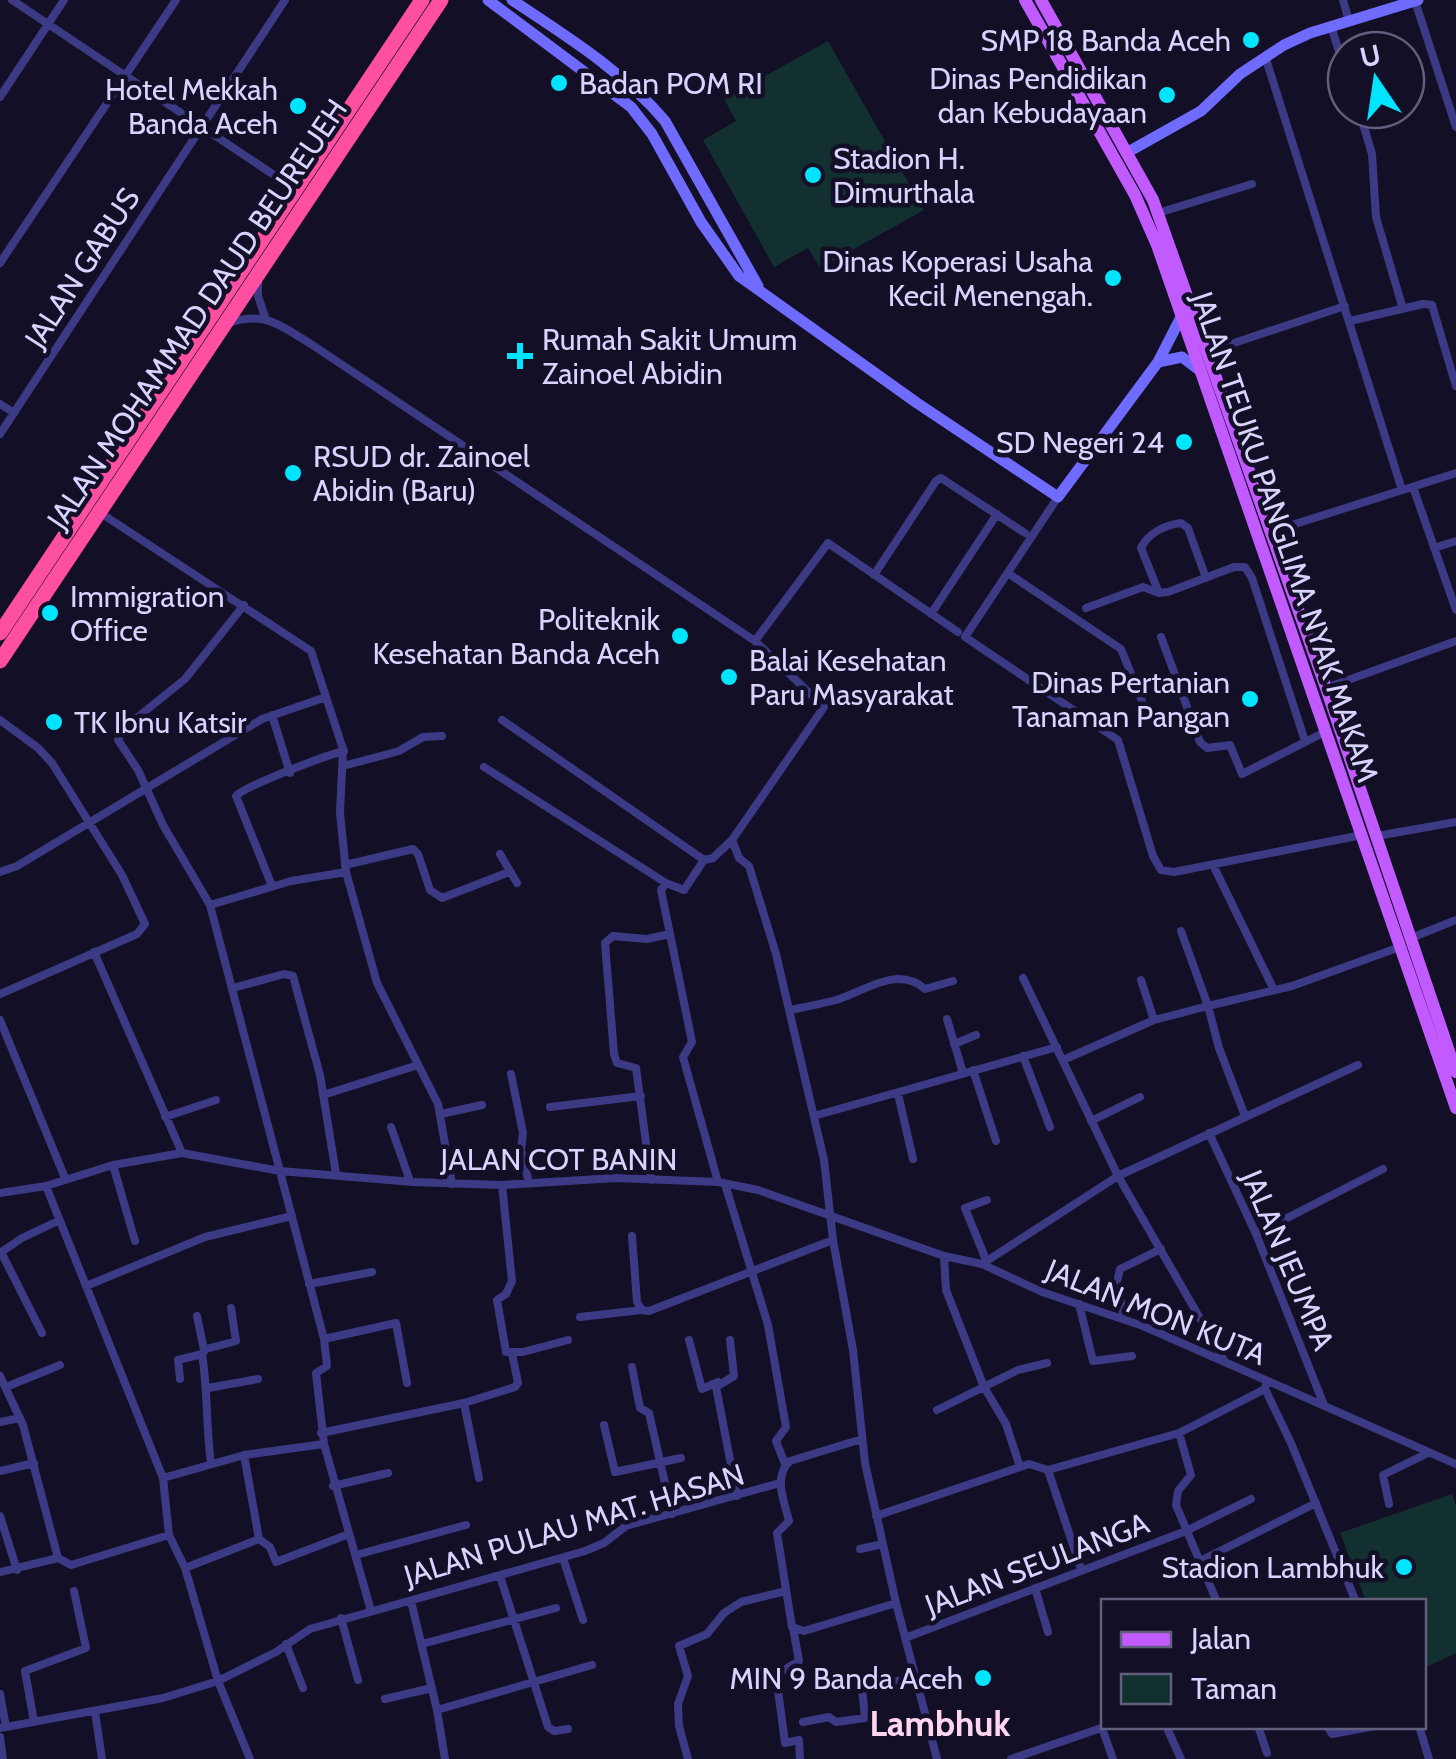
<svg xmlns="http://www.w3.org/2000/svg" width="1456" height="1759" font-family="Cabin,sans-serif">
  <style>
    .green { fill: #12302f }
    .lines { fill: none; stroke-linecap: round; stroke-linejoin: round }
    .street { stroke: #3d3a85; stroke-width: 8 }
    .secondary { stroke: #6f6bff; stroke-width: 11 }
    .primary { stroke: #c25bff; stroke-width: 12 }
    .highway { stroke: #ff4fa3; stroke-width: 15 }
    .poi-dot { fill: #00e5ff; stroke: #130f26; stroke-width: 4 }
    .labels { text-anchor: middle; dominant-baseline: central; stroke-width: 9; stroke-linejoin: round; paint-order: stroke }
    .poi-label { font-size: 30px; fill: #d9d4ff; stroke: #130f26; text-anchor: end }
    .street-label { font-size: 30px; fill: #d9d4ff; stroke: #130f26 }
    .quarter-label { font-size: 35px; font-weight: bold; fill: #ffd6f0; stroke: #130f26 }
  </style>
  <rect width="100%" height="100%" fill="#130f26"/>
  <path class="green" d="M828 41 924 210 820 268 808 248 774 267 703 140 736 121 724 99Z
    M1452 1494 1456 1506V1653L1424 1668V1602L1366 1601 1340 1533Z"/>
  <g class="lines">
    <path class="street" d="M12 0 295 189
      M1343 0 1349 21
      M1415 1 1456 127
      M1331 26 1346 74
      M1265 56 1402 490
      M0 97 64 0
      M1359 110 1372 154 1376 217 1403 309
      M1158 213 1252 184
      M0 263 176 0
      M258 283V296L265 317
      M1350 321 1423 304 1432 305 1456 386
      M228 323C267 310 282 327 314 346L755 641 824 707 732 840 713 858 704 860 684 890 666 883 661 890 692 1042 683 1057 718 1182
      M1207 352 1345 306
      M0 404 14 413
      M0 434 285 0
      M1413 487 1456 610
      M1058 497 965 637 1118 740 1153 856 1161 870 1174 872 1362 835
      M99 512 311 651 343 749 340 813 346 872 377 983 438 1104 452 1184
      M1270 532 1456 473
      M1434 548 1456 541
      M1009 574 1121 649 1146 711
      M874 575 936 481 941 478 1025 533
      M1159 593 1141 548C1148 533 1165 525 1181 523L1188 528 1206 578
      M244 605 185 679 123 729 118 740 138 770 163 825 210 905 324 1339 327 1366 316 1373 324 1444 371 1611
      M1086 608 1143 587 1159 593 1168 592 1234 567H1245L1252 578 1305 741
      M931 614 997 514
      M1161 637 1200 742 1207 748 1230 745 1242 774 1325 732
      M755 641 828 543 958 632
      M1326 688 1456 641
      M272 715 290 773
      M0 720 38 748 52 763 122 875 145 924 137 934 0 994
      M502 720 704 860
      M343 766 399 751 423 737 442 736
      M484 767 666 883
      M1377 836 1456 822
      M732 840 739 858 749 866 776 954 824 1160 833 1240 853 1350 865 1463 896 1603 937 1759
      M500 854 517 883
      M345 865 413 849 418 854 430 890 442 898 509 872
      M1213 865 1274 990
      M0 872 17 866 262 719 326 697
      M272 886 236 796C245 786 327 755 344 751
      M210 905 291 881 346 872
      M1411 938 1456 920
      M94 952 182 1153
      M1023 978 1118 1176 1224 1360
      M1141 980 1154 1020
      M233 988 284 974 293 976 320 1075 336 1174
      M790 1010C805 1007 821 1004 836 1000 865 991 897 965 925 989L953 981
      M947 1019 963 1073
      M0 1020 65 1178
      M954 1044 976 1035
      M1023 1056 1050 1127
      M1063 1060 1154 1020 1208 1006 1181 931
      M973 1070 996 1141
      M511 1074 523 1133 521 1150 529 1183
      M898 1094 913 1159
      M323 1095 418 1065
      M550 1107 641 1096
      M441 1114 482 1105
      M814 1116 1057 1047
      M1245 1116 1219 1048 1208 1006 1292 986 1400 947
      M165 1117 216 1100
      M1091 1121 1140 1097
      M391 1127 410 1181
      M1209 1133 1256 1234 1324 1405
      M113 1165 135 1241
      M651 1180 636 1068 617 1063 614 1054 605 943 613 936 647 939 670 934
      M725 1184 768 1325 786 1427 776 1441 785 1464
      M502 1185 512 1281 506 1294 497 1300 506 1352H523L568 1340
      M46 1186 163 1478 169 1535 185 1568 218 1681 250 1759
      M0 1193 46 1186 113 1165 182 1153 280 1171 413 1182 502 1185 616 1178 718 1182 758 1190 944 1256 982 1264 1042 1292 1143 1326 1456 1464
      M1256 1234 1383 1169
      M632 1236 637 1302 642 1310 649 1311 833 1240
      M1 1252 42 1333
      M0 1253 22 1238 58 1221
      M944 1256 946 1290 984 1387 1006 1424 1020 1467
      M986 1260 965 1208 987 1200
      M982 1264 1118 1176 1358 1065
      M309 1284 372 1272
      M86 1286 205 1237 292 1216
      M1079 1304 1093 1361 1132 1356
      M197 1316 204 1350
      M580 1317 642 1310
      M1124 1319 1117 1282 1120 1269 1161 1249
      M324 1339 396 1323 407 1383
      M689 1340 702 1389 718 1382
      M730 1340 734 1376 716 1387 737 1496
      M632 1367 640 1408 649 1413 672 1514
      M0 1376 23 1425 58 1558
      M180 1379 178 1360 202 1354
      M1266 1385 1265 1389 1291 1443 1356 1602
      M6 1387 60 1365
      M208 1388 258 1379
      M464 1403 515 1387 518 1383 512 1353
      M937 1410 1018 1370 1047 1363
      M0 1422 20 1418
      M604 1425 615 1472 681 1458
      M321 1433 464 1403 479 1478
      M1179 1433 1191 1475 1178 1491 1176 1505 1217 1602
      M862 1439 790 1461C773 1476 784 1501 789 1521L777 1533 792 1627 804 1631 896 1603
      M211 1464C206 1427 208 1391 202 1354L206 1349 236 1341 231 1308
      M1048 1470 1081 1569
      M0 1471 34 1463
      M163 1478 244 1455 324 1444
      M333 1486 388 1473
      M1389 1504 1383 1475 1428 1453
      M0 1516 17 1570
      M876 1516 1029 1464 1048 1470 1179 1433 1265 1389
      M259 1539 270 1547 276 1562 349 1534
      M860 1549 883 1544
      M356 1555 466 1525
      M563 1558 583 1620
      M1200 1561 1316 1503
      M185 1568 259 1539 244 1455
      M0 1572 58 1558 71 1565 169 1535
      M500 1576 548 1727 554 1731 568 1729
      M1035 1588 1048 1632
      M411 1601 437 1710 445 1759
      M341 1618 358 1680
      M793 1628 799 1661 776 1675 785 1743 799 1740 800 1759
      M905 1638 1186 1531 1251 1499
      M286 1644 303 1688
      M422 1644 556 1608
      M0 1694 6 1727
      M385 1699 432 1688
      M437 1710 592 1665
      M95 1712 102 1759
      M34 1722 25 1671 86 1648 74 1591
      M803 1722 829 1717 836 1722 865 1718 862 1689 916 1677
      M1166 1726 1181 1759
      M1258 1726 1267 1753
      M1327 1726 1332 1734 1375 1726
      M1419 1726 1429 1759
      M0 1728 163 1698 218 1681 276 1652 310 1629 585 1551 604 1543 626 1526 780 1483
      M1102 1728 1113 1759
      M0 1737 3 1759
      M688 1759 679 1726 678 1704 688 1676 679 1646 707 1634 724 1613 741 1602 786 1591
      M1011 1759 1107 1726"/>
    <path class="secondary" d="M488 0 631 107 652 134 701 222 739 276 917 403 1058 497 1158 362 1181 317
      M512 0C566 36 623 71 665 121L758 286
      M1128 152 1201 111 1240 74 1284 45 1310 33 1418 0
      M1158 362 1182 357 1199 370"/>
    <path class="primary" d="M1025 0 1135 195 1157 245 1456 1108
      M1041 0 1153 200 1326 688 1456 1072"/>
    <path class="highway" d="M0 633 422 0
      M0 661 441 0"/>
  </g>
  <g class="poi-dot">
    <circle cx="1251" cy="40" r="10"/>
    <circle cx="559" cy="83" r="10"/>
    <circle cx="1167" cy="95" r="10"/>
    <circle cx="298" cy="106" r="10"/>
    <circle cx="813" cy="175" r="10"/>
    <circle cx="1113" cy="278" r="10"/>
    <path d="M515 341h10v10h10v10h-10v10h-10v-10h-10v-10h10z"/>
    <circle cx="1184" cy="442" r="10"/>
    <circle cx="293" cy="473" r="10"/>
    <circle cx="50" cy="613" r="10"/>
    <circle cx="680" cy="636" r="10"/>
    <circle cx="729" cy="677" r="10"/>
    <circle cx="1250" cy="699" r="10"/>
    <circle cx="54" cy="722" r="10"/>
    <circle cx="1404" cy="1567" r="10"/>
    <circle cx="983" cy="1678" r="10"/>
  </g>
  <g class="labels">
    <g class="poi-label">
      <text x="1231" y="40">SMP 18 Banda Aceh</text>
      <text x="1147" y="78">Dinas Pendidikan<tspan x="1147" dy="34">dan Kebudayaan</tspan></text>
      <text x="579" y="83" text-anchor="start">Badan POM RI</text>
      <text x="278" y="89">Hotel Mekkah<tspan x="278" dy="34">Banda Aceh</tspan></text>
      <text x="833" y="158" text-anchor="start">Stadion H.<tspan x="833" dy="34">Dimurthala</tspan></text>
      <text x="1093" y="261">Dinas Koperasi Usaha<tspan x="1093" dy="34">Kecil Menengah.</tspan></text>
      <text x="542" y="339" text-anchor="start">Rumah Sakit Umum<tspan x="542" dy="34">Zainoel Abidin</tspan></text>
      <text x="1164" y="442">SD Negeri 24</text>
      <text x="313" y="456" text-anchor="start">RSUD dr. Zainoel<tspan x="313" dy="34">Abidin (Baru)</tspan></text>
      <text x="70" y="596" text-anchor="start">Immigration<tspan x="70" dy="34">Office</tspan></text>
      <text x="660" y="619">Politeknik<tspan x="660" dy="34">Kesehatan Banda Aceh</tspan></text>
      <text x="749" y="660" text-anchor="start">Balai Kesehatan<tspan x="749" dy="34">Paru Masyarakat</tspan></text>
      <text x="1230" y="682">Dinas Pertanian<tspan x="1230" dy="34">Tanaman Pangan</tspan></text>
      <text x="74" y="722" text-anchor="start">TK Ibnu Katsir</text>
      <text x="1384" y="1567">Stadion Lambhuk</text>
      <text x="963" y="1678">MIN 9 Banda Aceh</text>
    </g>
    <g class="street-label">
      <text transform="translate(82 268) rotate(-57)">JALAN GABUS</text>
      <text transform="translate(197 314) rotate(-56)">JALAN MOHAMMAD DAUD BEUREUEH</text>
      <text transform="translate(1285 537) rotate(71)">JALAN TEUKU PANGLIMA NYAK MAKAM</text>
      <text x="559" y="1159">JALAN COT BANIN</text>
      <text transform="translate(1288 1260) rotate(67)">JALAN JEUMPA</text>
      <text transform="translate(1156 1312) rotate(22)">JALAN MON KUTA</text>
      <text transform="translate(574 1525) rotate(-17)">JALAN PULAU MAT. HASAN</text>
      <text transform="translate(1037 1564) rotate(-21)">JALAN SEULANGA</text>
    </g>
    <g class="quarter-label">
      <text x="940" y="1723">Lambhuk</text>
    </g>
  </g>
  <rect x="1101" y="1599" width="325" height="130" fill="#130f26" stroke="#625e7d" stroke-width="2.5"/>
  <rect x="1121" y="1632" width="50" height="15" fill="#c25bff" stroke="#625e7d" stroke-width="2.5"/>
  <text x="1191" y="1649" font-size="30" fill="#d9d4ff">Jalan</text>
  <rect x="1121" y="1674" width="50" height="30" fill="#12302f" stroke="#625e7d" stroke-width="2.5"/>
  <text x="1191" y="1699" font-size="30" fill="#d9d4ff">Taman</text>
  <g transform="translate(1376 80) rotate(347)"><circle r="48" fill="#130f26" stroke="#625e7d" stroke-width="2.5"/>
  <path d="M0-8L18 38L0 25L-18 38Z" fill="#00e5ff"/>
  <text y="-15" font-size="28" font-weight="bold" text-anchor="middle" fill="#d9d4ff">U</text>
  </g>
</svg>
